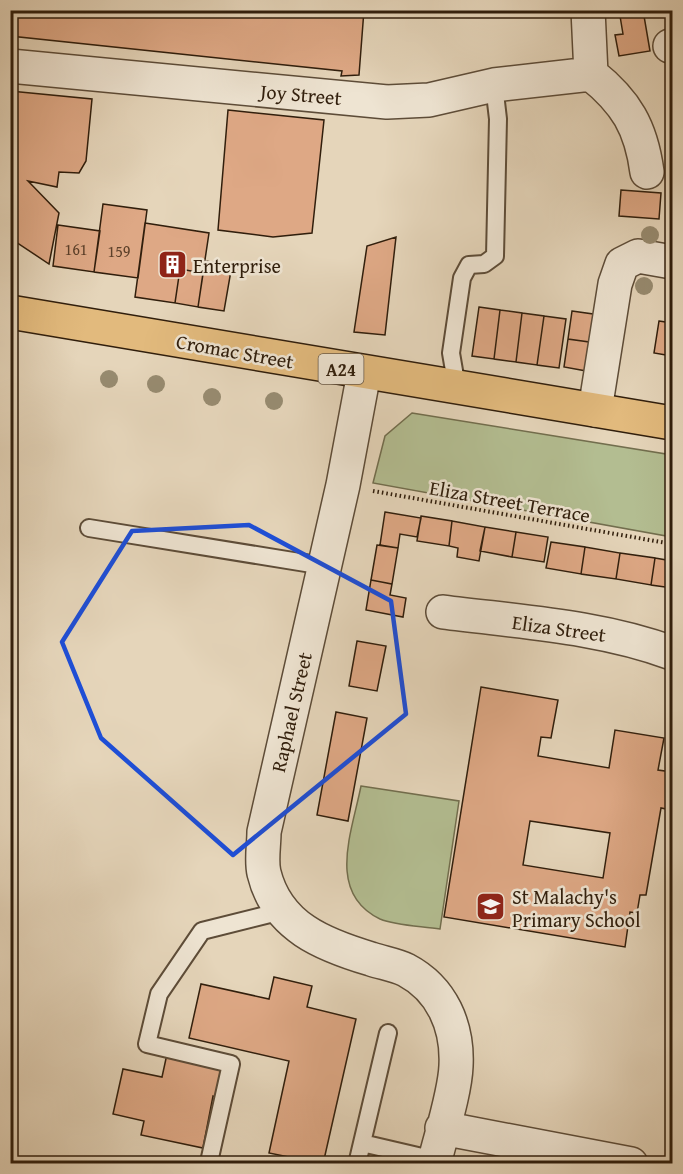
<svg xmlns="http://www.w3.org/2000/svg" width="683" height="1174" font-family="'Gentium Book Plus',serif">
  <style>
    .green { fill: #b3bd91; stroke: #726e4e; stroke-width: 1.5 }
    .building { fill: #dea885; stroke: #301e0c; stroke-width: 1.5; fill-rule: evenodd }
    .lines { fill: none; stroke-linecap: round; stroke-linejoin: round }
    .lane-casing { stroke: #5d4c38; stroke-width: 20 }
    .street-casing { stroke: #5d4c38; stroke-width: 36 }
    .primary-casing { stroke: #301e0c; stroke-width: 36 }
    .path { stroke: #301e0c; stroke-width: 4; stroke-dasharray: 1.5 3; stroke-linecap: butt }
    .lane { stroke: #eee4d2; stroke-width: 16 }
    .street { stroke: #eee4d2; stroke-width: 33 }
    .primary { stroke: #e2ba7d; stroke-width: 33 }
    .tree { fill: #978b70 }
    .marked { fill: none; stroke: #1d4ed8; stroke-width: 4.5; stroke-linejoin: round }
    .labels { text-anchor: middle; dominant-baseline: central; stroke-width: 5; stroke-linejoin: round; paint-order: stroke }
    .number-label { font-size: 16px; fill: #5c402a }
    .shield { fill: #eee4d2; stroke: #695947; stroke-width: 1.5 }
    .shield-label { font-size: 18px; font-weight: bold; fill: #301e0c }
    .street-label { font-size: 20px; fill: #301e0c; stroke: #eee4d2 }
    .poi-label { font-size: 20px; fill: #301e0c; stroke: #eee4d2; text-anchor: start }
  </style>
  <rect width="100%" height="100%" fill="#e5d5ba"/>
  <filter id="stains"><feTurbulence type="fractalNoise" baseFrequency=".00333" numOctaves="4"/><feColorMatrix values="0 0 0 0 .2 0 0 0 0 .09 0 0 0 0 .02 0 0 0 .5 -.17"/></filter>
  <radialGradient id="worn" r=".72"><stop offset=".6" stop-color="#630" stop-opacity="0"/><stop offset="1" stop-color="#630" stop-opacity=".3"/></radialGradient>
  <path class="green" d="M412 413 672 455V537L373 483 385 436Z
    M361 786 459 801 440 929C422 926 397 926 380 919 326 893 352 832 361 786Z"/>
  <path class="building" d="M10 10H364L359 75 341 76 342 71 10 36Z
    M619 10H643L650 51 619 56 615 35 623 34Z
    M10 91 92 99 86 161 79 173 59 172 57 187 28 181 59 213 49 264 10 238Z
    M228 110 324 120 312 233 273 237 218 230Z
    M621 190 661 193 659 219 619 216Z
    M103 204 147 210 138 278 94 272Z
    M145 223 209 233 203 273 180 269 175 303 135 297Z
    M58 225 100 231 94 272 53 266Z
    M396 237 385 335 354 332 367 246Z
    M205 261 232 265 224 311 198 307Z
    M180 269 203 273 198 307 175 303Z
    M479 307 500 310 494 359 472 356Z
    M500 310 522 313 516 362 494 359Z
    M572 311 600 315 596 343 568 339Z
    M522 313 544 316 537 365 516 362Z
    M544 316 566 319 559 368 537 365Z
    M659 321 672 323V356L654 353Z
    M568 339 596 343 592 372 564 367Z
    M385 512 421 518 417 537 400 534 398 548 380 545Z
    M421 516 452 521 449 546 417 541Z
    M452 521 485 527 479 561 457 557 458 548 449 546Z
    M485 527 516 532 512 557 480 551Z
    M516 532 548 537 544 562 512 557Z
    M551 542 585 547 581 574 546 568Z
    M377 545 398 548 392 584 371 580Z
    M585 547 620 553 616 579 581 574Z
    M620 553 655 558 651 585 616 579Z
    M655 558 672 561V588L651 585Z
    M371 580 392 584 390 595 406 598 403 617 366 610Z
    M357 641 386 646 377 691 349 686Z
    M481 687 558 700 551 738 541 737 538 756 609 768 615 730 664 738 658 770 672 772 671 810 661 808 646 895H640L637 913 630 912 625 947 444 917ZM530 821 610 833 603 878 523 865Z
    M336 712 367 718 348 821 317 815Z
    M274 977 312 986 307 1007 356 1019 323 1164 269 1153 289 1061 189 1038 201 984 269 999Z
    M167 1054 225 1066 218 1098 213 1096 203 1148 141 1135 144 1121 113 1114 123 1069 162 1077Z"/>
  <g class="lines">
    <defs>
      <path id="lane" d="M457 388 451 353 462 278 469 265 484 264 495 256 498 119 494 85
        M89 528 324 566
        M362 1143 435 1160
        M209 1162 231 1064 147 1044 159 994 202 931 282 911
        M357 1164 388 1033"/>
      <path id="street" d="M588 10 591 74C626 102 641 127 647 172
        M670 46H672
        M10 66 387 102 429 100 494 85 591 74
        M364 373 343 485 264 832C264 845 261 861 264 873 277 927 324 945 371 959 383 963 396 965 406 970 442 989 458 1026 456 1066 455 1093 441 1135 434 1164
        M595 410 615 284 622 264 638 256 672 262
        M443 612C520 622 599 626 672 653
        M442 1128 631 1164"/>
      <path id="primary" d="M10 312 672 423"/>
    </defs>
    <use href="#lane" class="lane-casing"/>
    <use href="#street" class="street-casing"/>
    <use href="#primary" class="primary-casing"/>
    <path class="path" d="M373 491 672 544"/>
    <use href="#lane" class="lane"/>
    <use href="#street" class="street"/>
    <use href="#primary" class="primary"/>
  </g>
  <g class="tree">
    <circle cx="650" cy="235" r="9"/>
    <circle cx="644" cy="286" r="9"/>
    <circle cx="109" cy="379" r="9"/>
    <circle cx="156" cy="384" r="9"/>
    <circle cx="212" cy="397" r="9"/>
    <circle cx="274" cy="401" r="9"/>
  </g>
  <path class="marked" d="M249 525 391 601 406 714 233 855 101 738 62 642 132 531Z"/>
  <defs>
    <symbol id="building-square" viewBox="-11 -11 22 22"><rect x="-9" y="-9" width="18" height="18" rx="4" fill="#8f2418" stroke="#eee4d2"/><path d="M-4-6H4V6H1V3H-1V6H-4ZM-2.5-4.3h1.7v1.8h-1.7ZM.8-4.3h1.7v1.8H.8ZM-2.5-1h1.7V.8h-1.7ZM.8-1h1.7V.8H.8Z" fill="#fff"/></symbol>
    <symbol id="school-square" viewBox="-11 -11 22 22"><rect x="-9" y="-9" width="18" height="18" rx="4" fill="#8f2418" stroke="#eee4d2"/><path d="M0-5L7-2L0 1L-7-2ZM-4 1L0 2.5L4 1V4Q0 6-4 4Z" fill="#fff"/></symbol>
  </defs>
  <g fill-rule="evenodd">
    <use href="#building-square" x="156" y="248" width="33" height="33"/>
    <use href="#school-square" x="474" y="890" width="33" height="33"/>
  </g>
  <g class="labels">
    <g class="number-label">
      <text x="76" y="249">161</text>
      <text x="119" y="251">159</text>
    </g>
    <rect class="shield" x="318.5" y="354" width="45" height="30" rx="4.5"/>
    <g class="shield-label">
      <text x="341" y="369">A24</text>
    </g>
    <g class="street-label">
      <text transform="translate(301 94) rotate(5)">Joy Street</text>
      <text transform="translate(235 351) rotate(10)">Cromac Street</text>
      <text transform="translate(510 501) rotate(10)">Eliza Street Terrace</text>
      <text transform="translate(559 628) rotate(8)">Eliza Street</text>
      <text transform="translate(291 712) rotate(-77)">Raphael Street</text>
    </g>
    <g class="poi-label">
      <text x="193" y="265">Enterprise</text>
      <text x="512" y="896">St Malachy's<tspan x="512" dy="23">Primary School</tspan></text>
    </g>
  </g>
  <rect width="683" height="1174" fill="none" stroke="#e5d5ba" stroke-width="36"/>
  <rect x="12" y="12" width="659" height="1150" fill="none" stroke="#301e0c" stroke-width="3"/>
  <rect x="18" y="18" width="647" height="1138" fill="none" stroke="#301e0c" stroke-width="1.5"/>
  <rect width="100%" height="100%" filter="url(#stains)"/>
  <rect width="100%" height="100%" fill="url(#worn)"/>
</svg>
